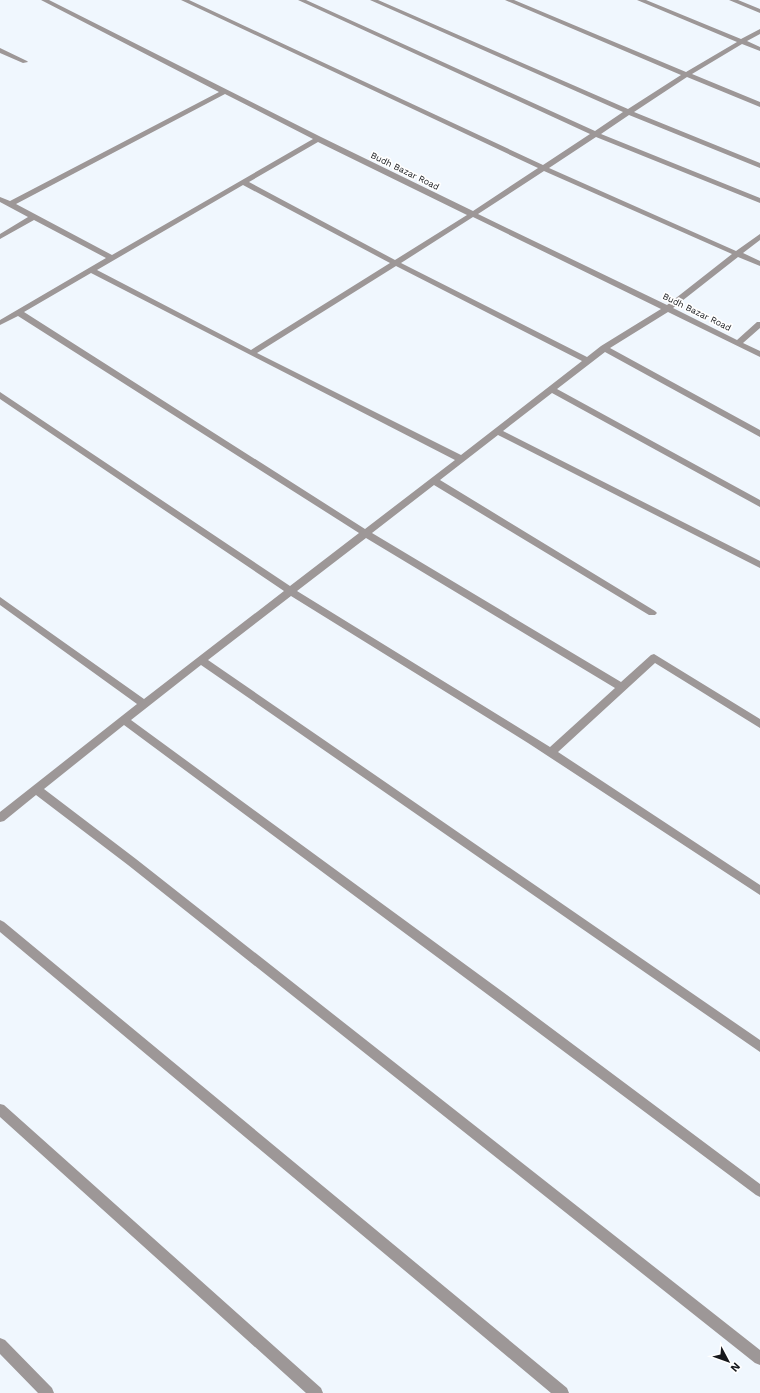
<svg xmlns="http://www.w3.org/2000/svg" width="760" height="1393" font-family="'Work Sans',sans-serif">
  <style>
    .lines { fill: none; stroke-linecap: round; stroke-linejoin: round }
    .minor { fill: #9d9797; fill-rule: evenodd }
    .labels { text-anchor: middle; dominant-baseline: central; stroke-width: 3.5; stroke-linejoin: round; paint-order: stroke }
    .far-street-label { font-size: 9px; fill: #16181c; stroke: #fff }
  </style>
  <rect width="100%" height="100%" fill="#f0f7fe"/>
  <g class="lines">
    <path class="minor" d="M41 0H49L321 137 473 211 538 168 181 0H189L543 165 590 134 298 0H306L595 131 623 112 370 0H378L628 109 681 75 505 0H514L686 72 737 42 637 0H646L741 39 760 29V34L747 41 760 47V51L742 44 692 74 760 102V107L687 77 634 112 760 163V168L629 115 601 134 760 198V203L596 137 549 168 736 251 760 234V240L743 253 760 261V266L738 257 673 308 737 340 757 322H760V328L743 343 760 351V357L668 312 610 348 760 430V437L605 352 557 389 760 500V507L552 393 503 431 760 561V568L498 435 440 480 655 611 657 613 655 615H649L434 485 372 533 621 682 651 655 654 654 760 719V728L655 663 558 752 760 885V895L528 743 291 596 208 660 760 1040V1052L201 665 131 720 507 995 760 1184V1197L756 1195 499 1003 124 725 44 789 136 859 760 1350V1365L755 1363 128 865 36 795 4 821 0 822V812L137 704 0 605V597L144 699 284 591 0 399V392L290 586 359 533 18 316 0 325V320L106 258 34 220 0 239V234L28 217 0 202V197L10 201 219 92ZM225 94 313 139 112 255 16 204ZM318 142 467 215 395 260 249 182ZM544 171 732 254 667 305 478 214ZM243 185 390 263 251 350 97 270ZM473 217 661 309 601 346 587 357 401 263ZM396 266 582 361 461 455 257 353ZM91 273 455 460 365 529 24 312ZM366 538 615 688 550 747 297 591Z
      M729 0H738L760 9V13Z
      M0 48 27 61 28 62 23 63 0 53Z
      M0 920 4 922 567 1388 569 1393H551L0 932Z
      M0 1104 4 1105 321 1388 323 1393H306L0 1117Z
      M0 1338 5 1340 52 1388 54 1393H38L0 1354Z"/>
  </g>
  <g class="labels">
    <g class="far-street-label">
      <text transform="translate(405 171) rotate(26)">Budh Bazar Road</text>
      <text transform="translate(697 312) rotate(26)">Budh Bazar Road</text>
    </g>
  </g>
  <g transform="translate(728 1361) rotate(131)" stroke="#ffffff" stroke-width="3" paint-order="stroke">
  <path d="M0-3L7 15L0 10L-7 15Z" fill="#16181c"/>
  <text y="-6" font-size="11" font-weight="bold" text-anchor="middle" fill="#16181c">N</text>
  </g>
</svg>
